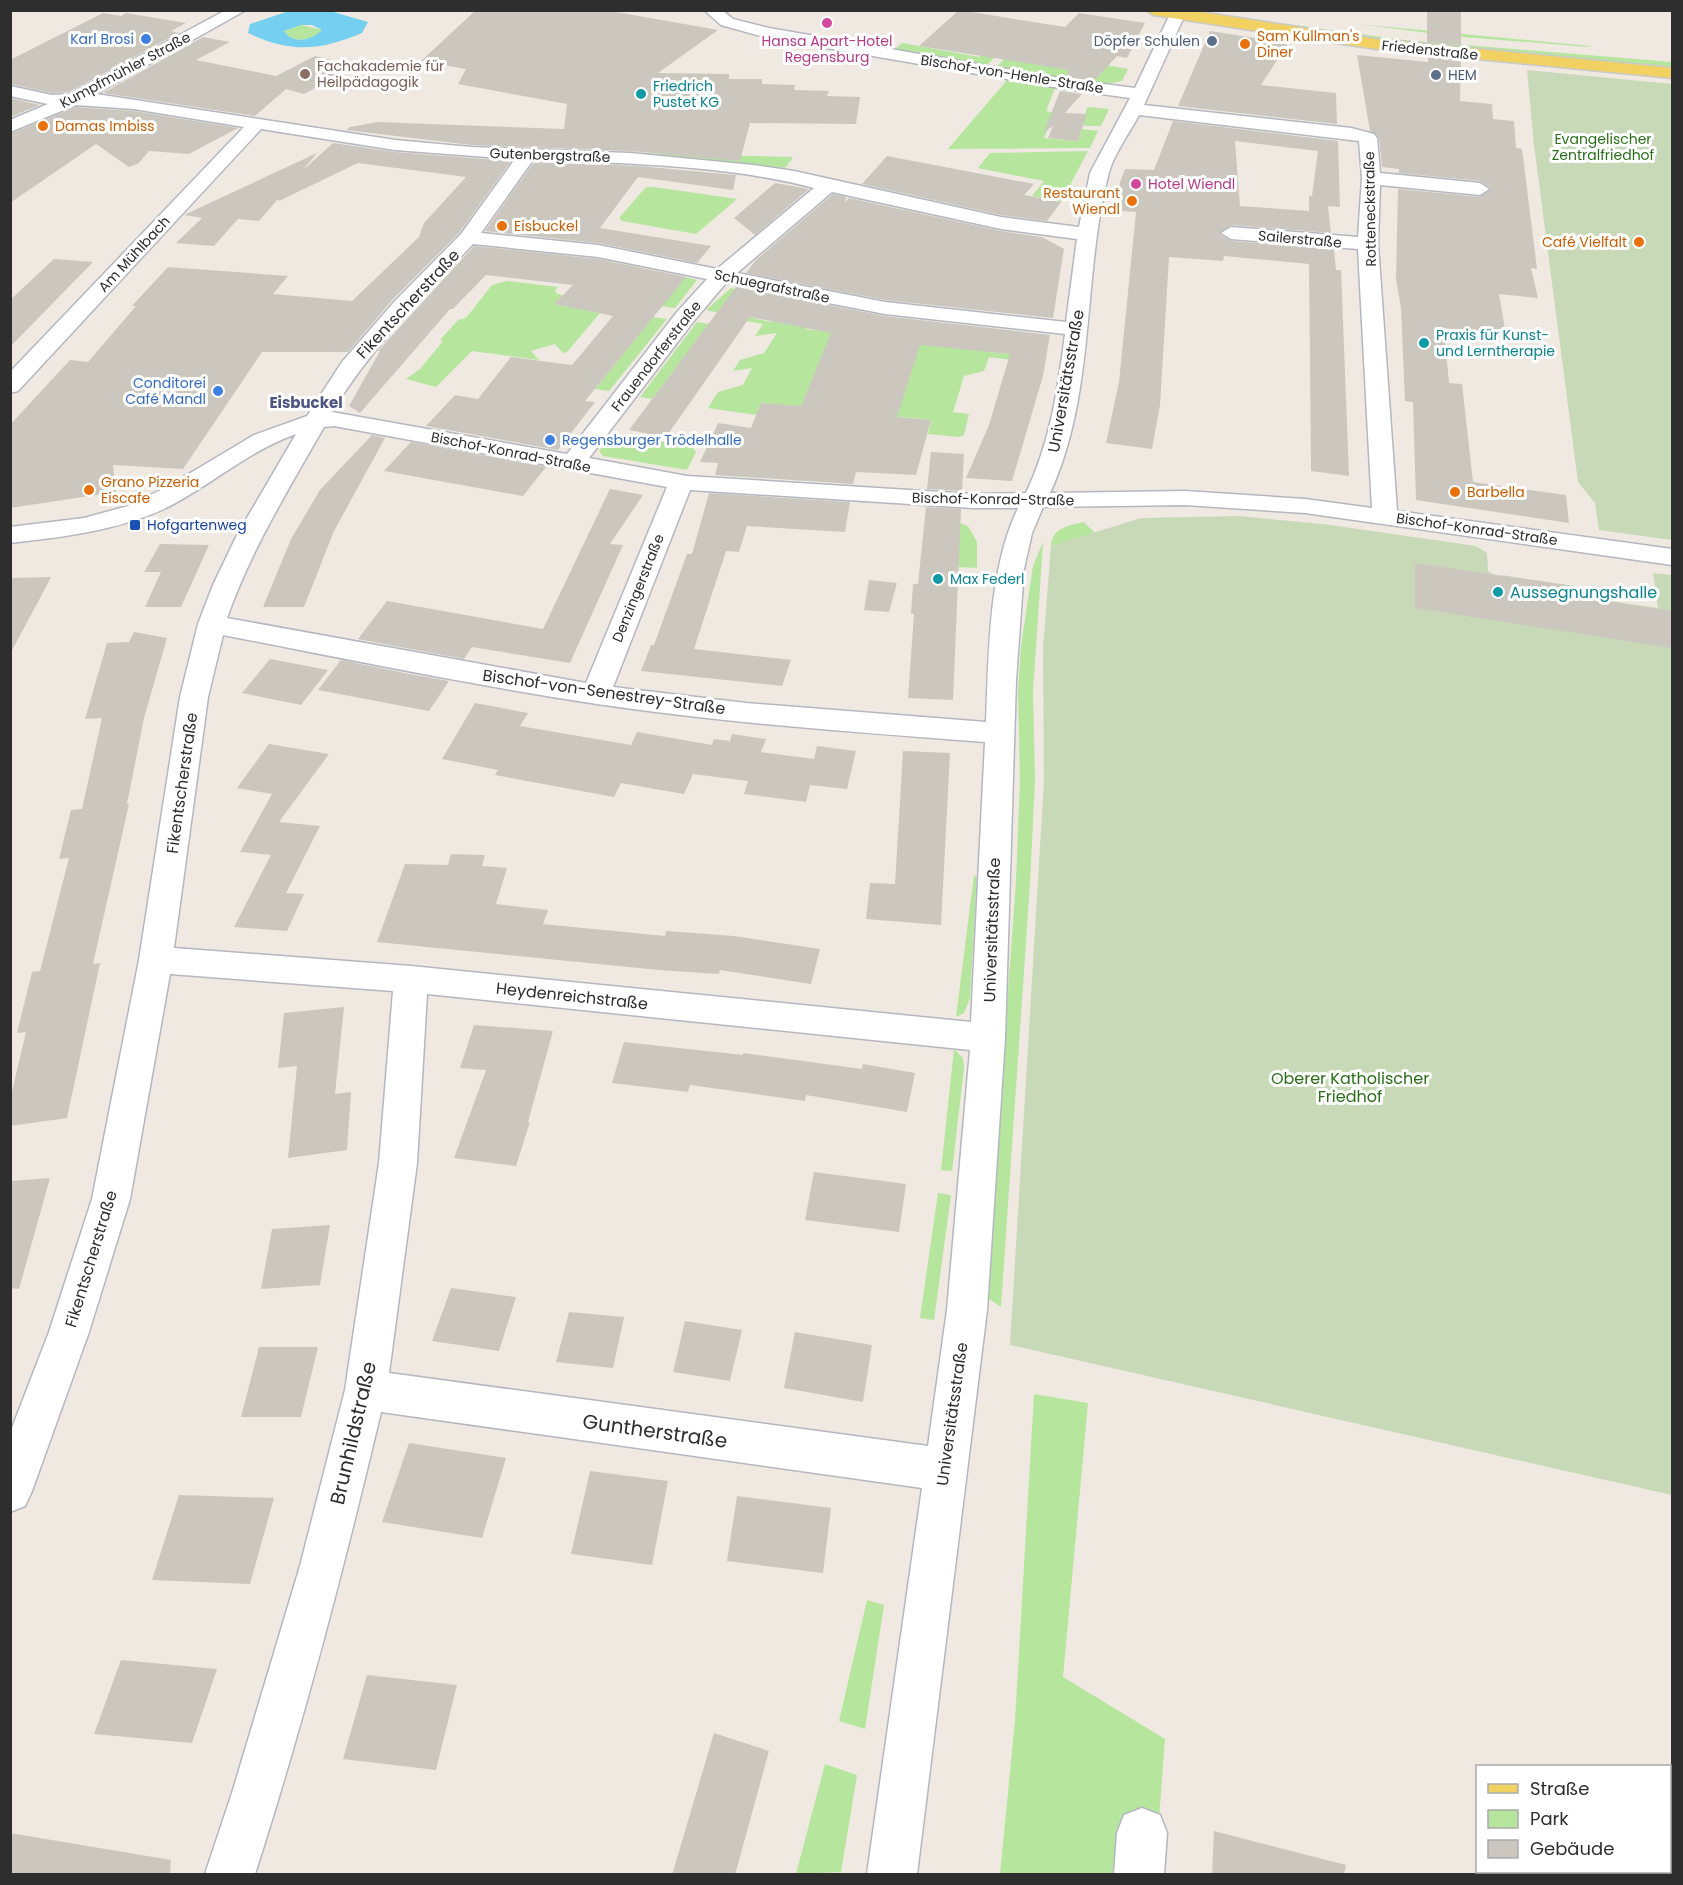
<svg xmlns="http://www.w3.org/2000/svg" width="1683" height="1885" font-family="Poppins,sans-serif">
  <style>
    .green { fill: #b6e59e }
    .cemetery { fill: #c8d9b8 }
    .water { fill: #75cff0; fill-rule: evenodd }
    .building { fill: #cbc7bf; fill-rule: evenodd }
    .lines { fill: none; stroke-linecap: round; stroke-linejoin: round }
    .minor-casing { stroke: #b4b7c1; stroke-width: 3 }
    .major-casing { stroke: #c9c9c9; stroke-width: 3 }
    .minor { fill: #fff; fill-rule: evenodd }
    .major { fill: #f2d163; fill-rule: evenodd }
    .hotel-dot { fill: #d1479c; stroke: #fff; stroke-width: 2 }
    .shop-dot { fill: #3f7fe0; stroke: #fff; stroke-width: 2 }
    .service-dot { fill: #5c6f8a; stroke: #fff; stroke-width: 2 }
    .food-dot { fill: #e8710a; stroke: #fff; stroke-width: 2 }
    .education-dot { fill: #8d6e63; stroke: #fff; stroke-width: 2 }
    .culture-dot { fill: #0f9aa8; stroke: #fff; stroke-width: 2 }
    .transit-dot { fill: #1a4fb4; stroke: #fff; stroke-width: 2 }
    .labels { text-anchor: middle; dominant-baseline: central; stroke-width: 6; stroke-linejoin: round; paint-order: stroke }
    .far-food-label { font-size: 14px; fill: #c56008; stroke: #fff; text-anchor: start }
    .far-shop-label { font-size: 14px; fill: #366cbe; stroke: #fff; text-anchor: end }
    .far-hotel-label { font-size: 14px; fill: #b23c85; stroke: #fff }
    .far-service-label { font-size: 14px; fill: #4e5e75; stroke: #fff; text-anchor: end }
    .far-street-label { font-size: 14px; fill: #2e2e2e; stroke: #fff }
    .far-education-label { font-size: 14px; fill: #785e54; stroke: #fff; text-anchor: start }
    .far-culture-label { font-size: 14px; fill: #0d838f; stroke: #fff; text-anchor: start }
    .far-park-label { font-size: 14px; fill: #2c6e1b; stroke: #fff }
    .far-transit-label { font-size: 14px; fill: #164399; stroke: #fff; text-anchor: start }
    .far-neighbourhood-label { font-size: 15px; font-weight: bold; fill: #4d5680; stroke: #fff }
    .street-label { font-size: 16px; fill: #2e2e2e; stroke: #fff }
    .culture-label { font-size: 16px; fill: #0d838f; stroke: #fff; text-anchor: start }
    .park-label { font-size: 16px; fill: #2c6e1b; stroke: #fff }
    .near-street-label { font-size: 20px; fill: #2e2e2e; stroke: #fff }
  </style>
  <rect width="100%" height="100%" fill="#efe9e1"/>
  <path class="green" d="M1228 16 1404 40 1672 62V67C1524 54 1376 42 1228 16Z
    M1357 24 1590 46V47L1452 36Z
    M301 25 323 30C313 40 293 45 284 31Z
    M902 43 979 57 989 47 1002 50 988 64 981 65 895 49Z
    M1013 49 1128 69 1122 81 1106 84 997 67Z
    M1008 79 1055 88 1046 111 1054 113 1044 138 1078 141 1082 129 1098 131 1090 148 948 149Z
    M1087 107 1109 109 1101 126H1083Z
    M1088 151 1061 202 1032 196 1044 181 978 168 990 153Z
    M635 153 793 157 786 167 774 169Z
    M646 187H654L737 199 696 234 622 221 619 218Z
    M685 277 697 280 675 308 661 306Z
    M507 281 558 287 555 290 557 294 563 295 554 304 600 313 567 352 563 353 555 344 531 351 539 360 472 351 436 387 406 379 420 369 443 341 440 340 458 320 466 318 492 285Z
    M731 288 757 294 722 311 771 322 786 306 817 312 806 329 952 348 958 331 993 334 989 352 1046 357 1044 364 989 357 984 371 964 376 953 412 969 414 964 435 959 437 928 434 931 420 761 403 756 415 708 408 718 392 743 385 752 368 733 371 740 360 764 353 777 333 755 336 763 324 718 316 719 313 706 310Z
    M653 317 667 319 609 391 595 389Z
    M697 322 709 324 652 399 640 397Z
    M612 434 691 446 696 452 687 470 603 456 599 451Z
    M1084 522 1095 533 1051 546C1052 528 1069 525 1084 522Z
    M960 523 968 526 977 542V568L957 567Z
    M1043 542 1033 691 1035 781 1030 883 1001 1307 986 1297 1016 881 1020 780 1018 690 1021 646 1033 566Z
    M974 875 977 877 970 998 964 1013 956 1017Z
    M954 1049 963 1058 964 1068 952 1171 941 1170Z
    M938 1193 951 1195 934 1320 920 1318Z
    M1034 1394 1088 1403 1063 1677 1165 1739 1155 1874H1000L1015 1721Z
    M867 1600 884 1605 865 1729 839 1721Z
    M825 1764 857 1775 841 1872 796 1874Z"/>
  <path class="cemetery" d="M1527 70 1672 84V540L1599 530 1595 503 1578 482 1534 145Z
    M1240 516 1331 525 1476 546 1487 553 1488 571 1501 579 1502 575 1580 587 1581 597 1658 608 1653 573 1672 575V1495L1010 1345 1044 781 1043 648 1051 546 1141 518Z"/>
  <path class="water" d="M289 11H330L368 22 362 33C319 51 291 53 248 33L250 24ZM301 25H312L322 30C312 40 293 45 284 31Z"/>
  <path class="building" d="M476 10H605L718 30 658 73 729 74V79H762V84L795 85 794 90 829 91 827 96 860 97 856 124 750 123 740 161 630 151 471 145 346 130 350 127 378 122 564 129 567 104 458 84 466 69 421 61Z
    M959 10 1065 27 1079 13 1145 23 1127 58 1117 56 1094 81 1066 77 1069 70 919 46Z
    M1427 10H1461V45L1427 42Z
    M103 13 121 16 126 13 186 23 171 31 179 33 69 92 52 93 10 84V60Z
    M1210 31 1288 43 1261 85 1336 93 1337 124 1178 106Z
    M203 37 230 42 196 60 276 76 315 56 356 66 304 94 286 89 255 116 103 93Z
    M1357 55 1428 62V56L1461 60 1460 101 1492 104 1493 119 1514 121 1516 148 1522 149 1537 269 1531 268 1538 298 1499 294 1506 335 1444 328 1449 383 1462 384 1473 482 1566 495 1569 523 1416 500 1413 402 1405 401 1401 308 1396 279 1398 189 1480 197 1491 188 1480 181 1399 173V169L1382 167 1379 138 1370 131Z
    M1060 91 1082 94 1065 113 1087 114 1078 141 1048 138 1053 126 1044 132Z
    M10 98 40 105 10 117Z
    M76 107 134 111 238 128 189 154 149 151 139 163 129 167 96 144 10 203V134Z
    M1173 121 1338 141 1340 207 1328 206 1331 233 1231 225 1219 234 1231 241 1334 249 1336 270H1341L1349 476 1311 471 1309 264 1224 256 1223 261 1169 257 1160 405 1152 449 1106 443 1119 382 1136 212 1110 210 1125 169 1154 170ZM1235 141 1318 151 1312 196H1309V211L1240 206Z
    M333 143 395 152 511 161 459 233 393 299 348 352H262L183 469 113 465 116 492 10 508V425L70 360 88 362 136 306H132L168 267 288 276 273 294 352 301 419 237 424 223 466 177 358 163 279 201 278 199 259 221 238 219 214 246 176 243 202 218 184 215 317 153 302 171Z
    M887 156 1034 184 1024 195 1061 202 1047 221 1001 215 862 184Z
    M534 162 638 166 736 175 733 190 638 177 600 228 711 246 697 263 598 243 485 231Z
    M775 183 809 189 755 235 734 218Z
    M833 194 846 197 845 202 849 198 1001 231 1042 237 1064 249 1053 318 885 300 746 273 756 260Z
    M474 246 598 259 686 277 585 401 595 402 558 450 426 426 455 395 478 399 511 357 572 365 613 316 554 304 573 285 486 275 453 309H450L360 413 349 406 380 351H378Z
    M54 259 93 262 10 347V300Z
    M736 287 885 316 1050 335 1043 376 1012 481 966 478 989 425 1010 354 920 345 897 417 931 420 916 475 856 472 853 484 715 475 718 463 700 462 718 423 751 428 761 403 801 406 831 333 750 317 666 437 629 430Z
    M372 435 385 438 334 531 304 607H263L291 539 320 490Z
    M411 442 546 467 523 496 384 471Z
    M931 452 964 454 962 491 927 489Z
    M610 489 643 495 610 544 623 545 570 663 472 647 464 659 358 639 387 601 543 629Z
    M709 493 850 502 845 532 747 526 739 552 726 551 694 649 791 660 782 686 641 671 651 645H654L687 554H692Z
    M926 507 961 509 953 700 908 698 914 614H911L913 584H918Z
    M160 544 209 545 181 607H145L161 572H144Z
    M1415 563 1580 587 1581 597 1672 611V648L1415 608Z
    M51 577 39 600 10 654V578Z
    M869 580 897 583 889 612 864 610Z
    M134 632 167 638 144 718 127 804H129L93 964 100 963 67 1118 10 1126V1100L26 1032 17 1033 32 972 40 971 69 858 59 859 71 810 82 809 102 718 85 719 107 643 129 642Z
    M270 659 328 670 301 705 242 693Z
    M341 660 409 674 449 681 429 711 318 690Z
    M475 703 528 713 520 726 631 745 637 732 712 745 714 739 730 741 732 734 766 739 761 752 814 759 817 746 856 751 847 789 810 785 806 802 744 794 748 781 693 774 684 794 621 783 614 797 495 775 498 770 442 759Z
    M269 744 329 754 279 822 320 826 286 893 304 894 287 931 234 927 271 855 240 852 272 794 237 788Z
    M903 751 950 753 941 925 866 919 870 883 895 884Z
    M451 854 485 855 482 866 507 868 496 904 548 910 543 924 665 936 666 931 734 936 820 949 811 984 720 970 719 974 659 970 377 942 405 864 448 865Z
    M344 1007 335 1094 351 1092 347 1150 288 1158 297 1066 278 1068 284 1013Z
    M474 1025 553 1031 528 1122H530L516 1166 454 1158 486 1070 460 1068Z
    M624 1042 743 1055V1053L862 1069 863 1064 915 1073 907 1112 806 1095 805 1101 690 1085 688 1092 612 1083Z
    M814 1172 906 1184 899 1232 805 1220Z
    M50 1178 19 1289 10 1288V1181Z
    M330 1225 320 1285 261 1289 272 1229Z
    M451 1288 516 1297 499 1351 432 1341Z
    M569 1312 624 1317 613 1368 556 1362Z
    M685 1321 742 1330 730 1381 673 1372Z
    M795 1332 872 1345 863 1402 784 1388Z
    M259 1347H318L301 1417H241Z
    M409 1443 506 1458 482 1538 382 1522Z
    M590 1471 668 1481 652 1565 571 1554Z
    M179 1495 274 1498 250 1584 152 1580Z
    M737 1496 831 1508 823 1573 727 1561Z
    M121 1660 217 1669 192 1743 94 1734Z
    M367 1675 457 1685 436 1770 343 1759Z
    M714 1733 769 1751 735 1875H672Z
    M1214 1831 1346 1865 1344 1875H1212Z
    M10 1833 171 1860 170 1875H10Z"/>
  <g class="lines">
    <defs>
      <path id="minor" d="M226 10H246L96 94 395 140 471 147 630 153 753 165 794 171 1001 217 1079 227 1090 173 1130 98 1065 89 768 38 721 25 704 10H722L733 19 769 28 1065 79 1135 88 1172 10H1187L1144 105 1351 128 1374 134 1377 138 1380 173 1480 183 1489 189 1480 195 1380 185 1378 244 1397 511 1672 549V565L1305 513 1185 505 1043 507 1032 533 1024 569 1016 680 1005 1038 987 1310 917 1874H867L922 1488 381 1412C344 1568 304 1722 255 1874H205L232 1793 300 1566 345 1390 379 1163 393 991 170 974 130 1199 89 1332 32 1491 25 1506 10 1512V1433L49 1332 92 1199 139 960 180 697 198 624 213 585 237 535 296 434C248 451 209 487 164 509 116 531 62 537 10 543V527L84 518 128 506 167 487 254 435 307 416 342 362 395 301 461 234 515 159 395 150 261 129 18 391 10 393V372L244 127 134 109 76 105 10 132V120L48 104 10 96V86L52 95 70 94ZM1139 115 1359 141 1362 178 1358 237 1231 227 1221 233 1231 239 1358 249 1372 508 1305 499 1185 491 1050 493C1096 393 1082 280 1108 176 1113 155 1129 134 1139 115ZM533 160C622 163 728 165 814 188L717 269 598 245 481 233ZM832 192 1001 229 1077 239 1066 322 885 302 737 273ZM473 244 598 257 707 279 677 312 567 454 332 412C370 349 422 297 473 244ZM726 283 885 314 1065 334C1058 389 1050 443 1026 493L973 494 687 476 589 458 693 322ZM334 426 667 487 586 683 227 618C251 550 288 490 324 427ZM690 490 973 508H1018C988 571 989 653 986 722L746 703 613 687ZM223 635C347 659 472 685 597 704 726 723 855 732 985 742L971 1022 411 966 174 948 208 697ZM427 994 970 1050 947 1310 928 1446 389 1373 417 1163Z
        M1142 1808 1160 1815 1167 1833 1164 1874H1114L1117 1833 1124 1815Z"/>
      <path id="major" d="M1146 10H1187L1376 39 1672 68V78L1376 49 1153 15Z"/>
    </defs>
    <use href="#minor" class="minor-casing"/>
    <use href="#major" class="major-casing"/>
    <use href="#minor" class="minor"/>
    <use href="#major" class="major"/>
  </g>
  <g class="hotel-dot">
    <circle cx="827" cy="23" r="6"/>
    <circle cx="1136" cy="184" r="6"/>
  </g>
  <g class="shop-dot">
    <circle cx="146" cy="39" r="6"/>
    <circle cx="218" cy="391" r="6"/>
    <circle cx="550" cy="440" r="6"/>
  </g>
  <g class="service-dot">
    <circle cx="1212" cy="41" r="6"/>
    <circle cx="1436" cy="75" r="6"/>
  </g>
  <g class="food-dot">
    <circle cx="1245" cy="44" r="6"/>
    <circle cx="43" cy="126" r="6"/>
    <circle cx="1132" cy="201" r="6"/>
    <circle cx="502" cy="226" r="6"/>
    <circle cx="1639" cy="242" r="6"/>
    <circle cx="89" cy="490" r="6"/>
    <circle cx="1455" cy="492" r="6"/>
  </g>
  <circle class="education-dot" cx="305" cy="74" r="6"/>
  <g class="culture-dot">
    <circle cx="641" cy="94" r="6"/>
    <circle cx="1424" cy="343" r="6"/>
    <circle cx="938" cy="579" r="6"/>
    <circle cx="1498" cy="592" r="6"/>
  </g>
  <rect class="transit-dot" x="129" y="519" width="12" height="12" rx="3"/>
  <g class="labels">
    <g class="far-food-label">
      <text x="1257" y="36">Sam Kullman's<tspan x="1257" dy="16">Diner</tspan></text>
      <text x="55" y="126">Damas Imbiss</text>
      <text x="1120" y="193" text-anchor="end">Restaurant<tspan x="1120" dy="16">Wiendl</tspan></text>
      <text x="514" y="226">Eisbuckel</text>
      <text x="1627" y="242" text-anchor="end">Café Vielfalt</text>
      <text x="101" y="482">Grano Pizzeria<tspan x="101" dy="16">Eiscafe</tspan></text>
      <text x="1467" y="492">Barbella</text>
    </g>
    <g class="far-shop-label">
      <text x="134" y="39">Karl Brosi</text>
      <text x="206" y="383">Conditorei<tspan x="206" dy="16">Café Mandl</tspan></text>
      <text x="562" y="440" text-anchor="start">Regensburger Trödelhalle</text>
    </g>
    <g class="far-hotel-label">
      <text x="827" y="41">Hansa Apart-Hotel<tspan x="827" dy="16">Regensburg</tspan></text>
      <text x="1148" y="184" text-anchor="start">Hotel Wiendl</text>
    </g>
    <g class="far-service-label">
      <text x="1200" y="41">Döpfer Schulen</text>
      <text x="1448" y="75" text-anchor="start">HEM</text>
    </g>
    <g class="far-street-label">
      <text transform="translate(1430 50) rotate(6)">Friedenstraße</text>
      <text transform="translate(125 70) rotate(-28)">Kumpfmühler Straße</text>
      <text transform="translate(1012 74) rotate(9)">Bischof-von-Henle-Straße</text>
      <text transform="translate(550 155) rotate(2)">Gutenbergstraße</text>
      <text transform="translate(1370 209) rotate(-91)">Rotteneckstraße</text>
      <text transform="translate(1300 239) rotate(5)">Sailerstraße</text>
      <text transform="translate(134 254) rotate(-47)">Am Mühlbach</text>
      <text transform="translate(772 286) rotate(12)">Schuegrafstraße</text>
      <text transform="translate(656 356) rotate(-52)">Frauendorferstraße</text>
      <text transform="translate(511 452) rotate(11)">Bischof-Konrad-Straße</text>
      <text transform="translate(993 499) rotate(1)">Bischof-Konrad-Straße</text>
      <text transform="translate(1477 529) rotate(8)">Bischof-Konrad-Straße</text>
      <text transform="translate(638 588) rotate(-68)">Denzingerstraße</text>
    </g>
    <g class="far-education-label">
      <text x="317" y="66">Fachakademie für<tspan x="317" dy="16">Heilpädagogik</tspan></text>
    </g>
    <g class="far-culture-label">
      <text x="653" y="86">Friedrich<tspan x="653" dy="16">Pustet KG</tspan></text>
      <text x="1436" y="335">Praxis für Kunst-<tspan x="1436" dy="16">und Lerntherapie</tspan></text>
      <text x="950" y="579">Max Federl</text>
    </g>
    <g class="far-park-label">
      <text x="1603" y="139">Evangelischer<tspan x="1603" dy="16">Zentralfriedhof</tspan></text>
    </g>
    <g class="far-transit-label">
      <text x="147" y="525">Hofgartenweg</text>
    </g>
    <g class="far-neighbourhood-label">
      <text x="306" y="402">Eisbuckel</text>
    </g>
    <g class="street-label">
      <text transform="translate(408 304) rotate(-47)">Fikentscherstraße</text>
      <text transform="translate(1066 381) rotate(-80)">Universitätsstraße</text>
      <text transform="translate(604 692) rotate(8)">Bischof-von-Senestrey-Straße</text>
      <text transform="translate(182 783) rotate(-82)">Fikentscherstraße</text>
      <text transform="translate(992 930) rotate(-88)">Universitätsstraße</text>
      <text transform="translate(572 996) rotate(6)">Heydenreichstraße</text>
      <text transform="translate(91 1259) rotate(-73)">Fikentscherstraße</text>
      <text transform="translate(952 1414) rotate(-82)">Universitätsstraße</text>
    </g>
    <g class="culture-label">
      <text x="1510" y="592">Aussegnungshalle</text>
    </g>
    <g class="park-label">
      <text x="1350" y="1078">Oberer Katholischer<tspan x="1350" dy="18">Friedhof</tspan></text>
    </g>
    <g class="near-street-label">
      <text transform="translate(655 1431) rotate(8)">Guntherstraße</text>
      <text transform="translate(353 1433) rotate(-77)">Brunhildstraße</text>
    </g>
  </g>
  <rect width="1683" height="1885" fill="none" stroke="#2e2e2e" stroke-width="24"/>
  <rect x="1476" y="1765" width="195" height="108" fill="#ffffff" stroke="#ababab" stroke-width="1.5"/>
  <rect x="1488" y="1784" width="30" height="9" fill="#f2d163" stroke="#ababab" stroke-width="1.5"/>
  <text x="1530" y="1795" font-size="18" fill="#2e2e2e">Straße</text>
  <rect x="1488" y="1810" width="30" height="18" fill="#b6e59e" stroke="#ababab" stroke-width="1.5"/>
  <text x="1530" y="1825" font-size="18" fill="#2e2e2e">Park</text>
  <rect x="1488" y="1840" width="30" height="18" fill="#cbc7bf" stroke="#ababab" stroke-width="1.5"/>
  <text x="1530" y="1855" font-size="18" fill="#2e2e2e">Gebäude</text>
</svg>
